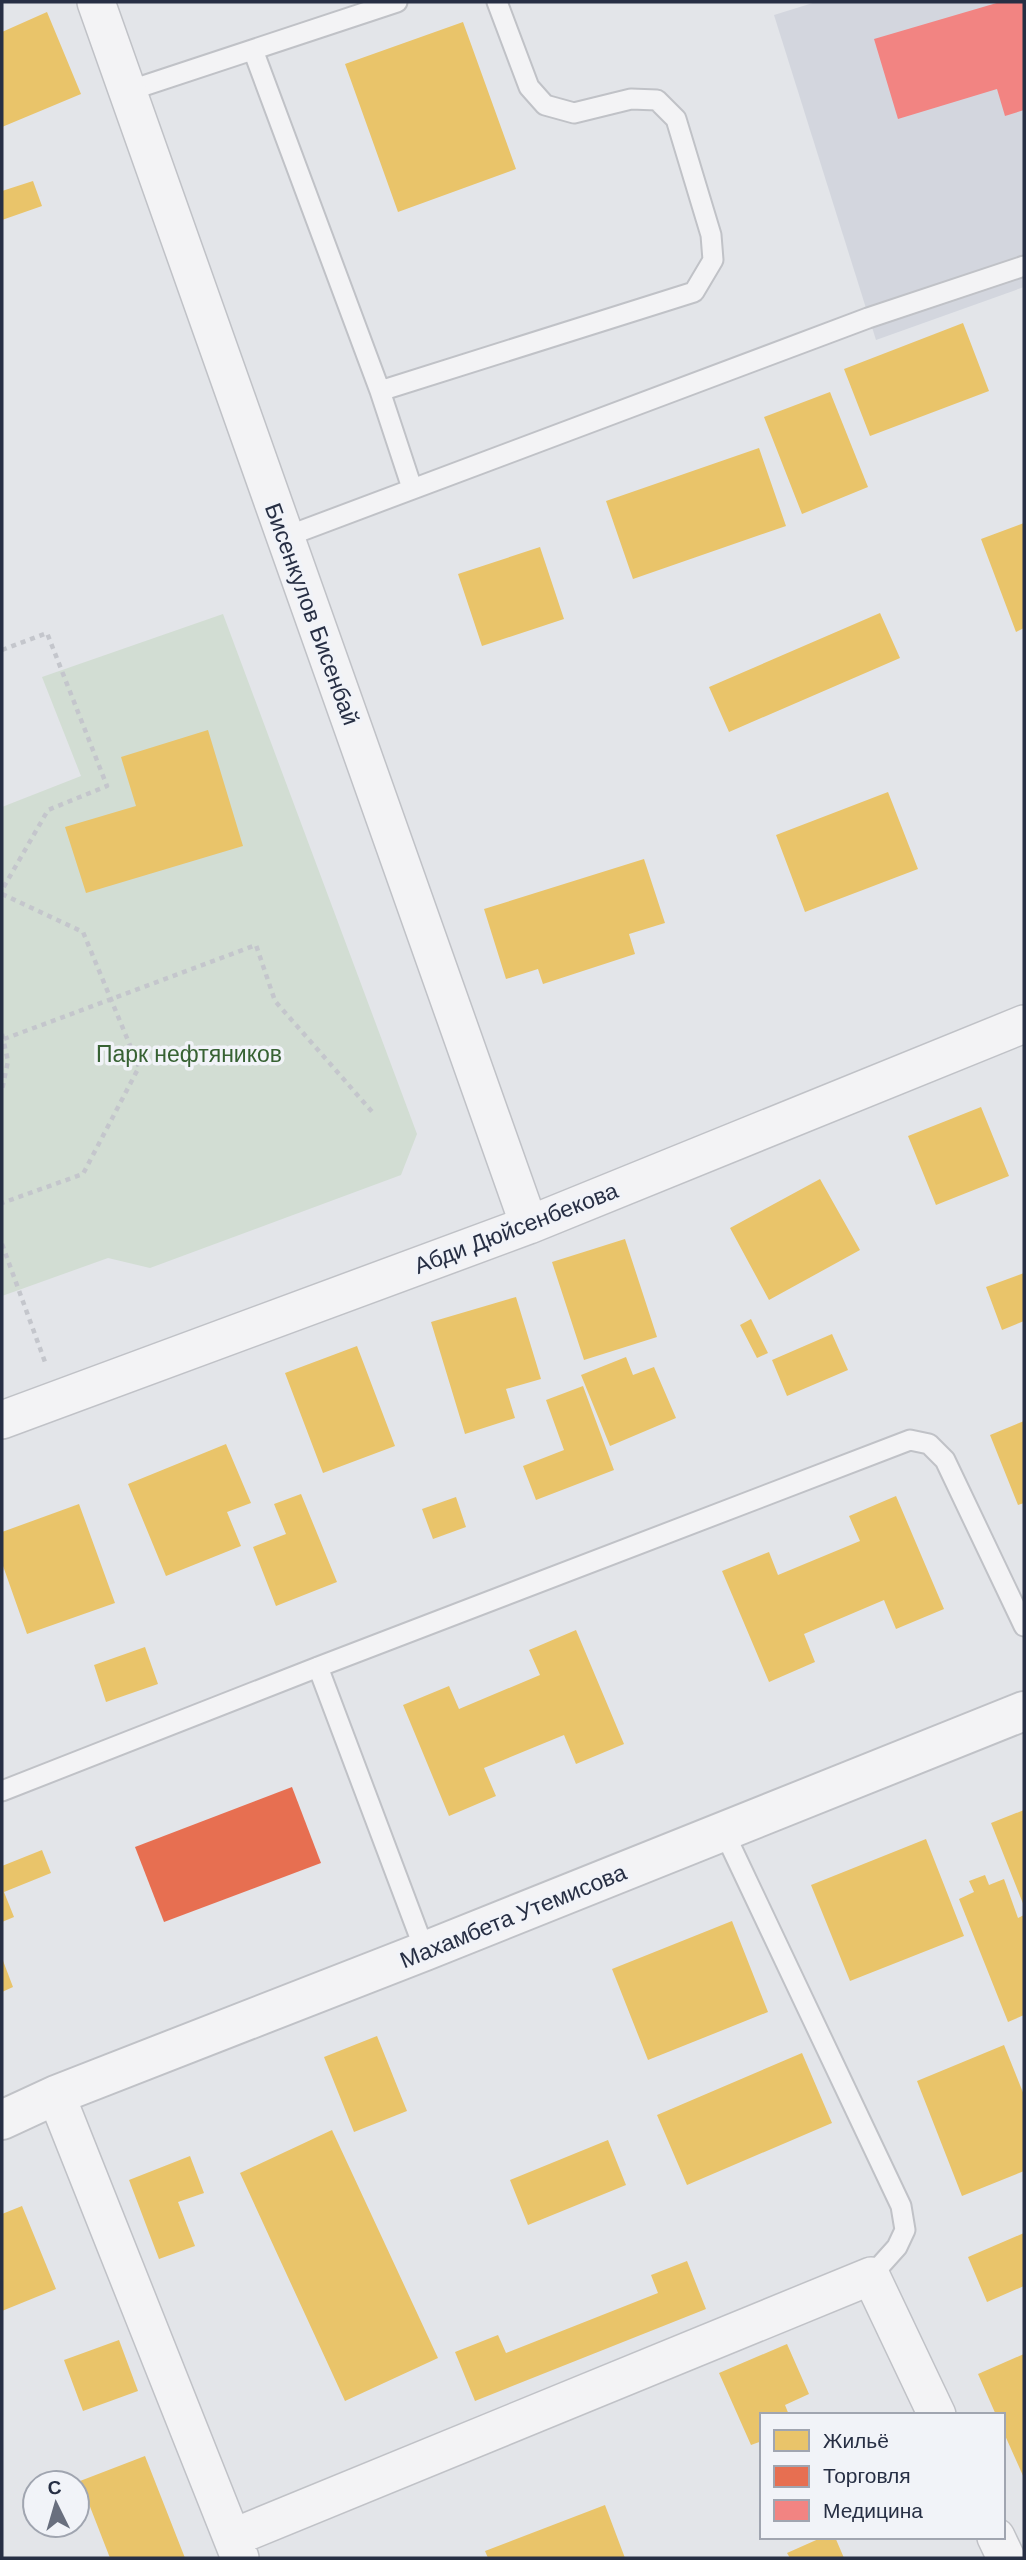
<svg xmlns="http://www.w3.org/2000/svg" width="1026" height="2560" font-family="'DM Sans',sans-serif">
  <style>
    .built { fill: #d3d6de }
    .green { fill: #d2ddd3 }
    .homes { fill: #e9c46a }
    .shops { fill: #e76f51 }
    .health { fill: #f28482 }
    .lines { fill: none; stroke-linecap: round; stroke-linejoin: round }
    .service-casing { stroke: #c0c2c7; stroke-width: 23 }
    .minor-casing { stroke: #c0c2c7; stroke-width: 40 }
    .tertiary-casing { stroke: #c0c2c7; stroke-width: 42 }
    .path { stroke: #c4c6cc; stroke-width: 4.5; stroke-dasharray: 5 5; stroke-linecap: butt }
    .service { stroke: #f3f3f5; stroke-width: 19 }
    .minor { stroke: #f3f3f5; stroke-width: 37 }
    .tertiary { stroke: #f3f3f5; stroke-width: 38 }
    .labels { text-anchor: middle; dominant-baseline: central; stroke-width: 7; stroke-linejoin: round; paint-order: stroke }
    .street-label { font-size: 23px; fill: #272f44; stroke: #f1f3f8 }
    .park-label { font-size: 23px; fill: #376233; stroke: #f1f3f8 }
  </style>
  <rect width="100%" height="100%" fill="#e3e5e9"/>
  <path class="built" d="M816 2H1024V287L876 340 774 15Z"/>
  <path class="green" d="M223 614 417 1134 401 1175 150 1268 108 1258 2 1296V807L81 776 42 677Z"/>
  <path class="homes" d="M47 12 81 94 2 127V32Z
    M463 22 516 169 398 212 345 64Z
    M33 181 42 206 2 220V191Z
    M963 323 989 391 870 436 844 369Z
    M830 392 868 487 802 514 764 417Z
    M759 448 786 526 633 579 606 501Z
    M1024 523V628L1016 632 981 539Z
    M540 547 564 619 482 646 458 574Z
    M880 613 900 658 729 732 709 687Z
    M208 730 243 846 86 893 65 827 136 806 121 757Z
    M888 792 918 869 805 912 776 835Z
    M644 859 665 923 629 934 635 954 543 984 538 969 506 979 484 909Z
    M981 1107 1009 1176 936 1205 908 1136Z
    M820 1179 860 1250 769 1300 730 1228Z
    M625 1239 657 1337 584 1360 552 1262Z
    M1024 1273V1321L1002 1330 986 1287Z
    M516 1297 541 1379 506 1389 515 1418 465 1434 431 1322Z
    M751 1319 768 1353 757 1358 740 1325Z
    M832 1334 848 1370 787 1396 772 1360Z
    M357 1346 395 1446 323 1473 285 1373Z
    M626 1357 633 1375 654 1367 676 1418 610 1446 581 1375Z
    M583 1386 614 1470 536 1500 523 1466 564 1450 546 1400Z
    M1024 1421V1503L1018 1505 990 1435Z
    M226 1444 251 1503 227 1512 241 1546 166 1576 128 1484Z
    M301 1494 337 1582 276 1606 253 1547 286 1534 274 1504Z
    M896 1496 944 1609 896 1629 884 1600 804 1634 815 1662 769 1682 722 1571 769 1552 778 1575 860 1541 849 1516Z
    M456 1497 466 1527 433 1539 422 1509Z
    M79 1504 115 1603 27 1634 2 1563V1532Z
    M576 1630 624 1744 576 1764 564 1735 484 1768 496 1796 449 1816 403 1705 449 1686 459 1709 540 1675 529 1650Z
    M145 1647 158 1684 106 1702 94 1665Z
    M1024 1810V1906L991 1823Z
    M926 1839 964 1936 850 1981 811 1885Z
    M42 1850 51 1873 4 1892 14 1917 2 1922V1866Z
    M985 1875 989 1885 1004 1879 1018 1918 1024 1915V2015L1008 2022 959 1899 974 1892 969 1881Z
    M732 1921 768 2012 648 2060 612 1969Z
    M2 1958 13 1987 2 1992Z
    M377 2036 407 2111 354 2132 324 2057Z
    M1004 2045 1024 2095V2171L962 2196 917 2081Z
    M802 2053 832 2123 687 2185 657 2115Z
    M332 2130 438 2358 345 2401 240 2173Z
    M608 2140 626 2185 528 2225 510 2180Z
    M190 2156 204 2193 178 2202 195 2246 159 2259 129 2180Z
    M22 2206 56 2289 2 2311V2214Z
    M1024 2233V2286L987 2302 968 2257Z
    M687 2261 706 2309 475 2401 455 2352 498 2335 506 2353 658 2293 651 2275Z
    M119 2340 138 2391 83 2411 64 2360Z
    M787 2344 809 2394 785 2405 789 2415H762V2441L751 2445 719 2373Z
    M1024 2354V2478L1003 2431V2415H996L978 2374Z
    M145 2456 185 2558H110L80 2481Z
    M605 2505 625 2558H488L485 2551Z
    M823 2537H835L844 2558H790L787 2553Z"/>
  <path class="shops" d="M292 1787 321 1863 164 1922 135 1847Z"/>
  <path class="health" d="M1000 2H1024V110L1005 116 997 89 898 119 874 39Z"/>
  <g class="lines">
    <defs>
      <path id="service" d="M253 50 380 391 412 488
        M128 91 397 2
        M380 391 694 292 713 260 711 235 676 119 657 100 631 99 574 113 545 105 529 87 497 2
        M285 537 868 318 1024 266
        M318 1667 425 1951
        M2 1791 318 1667 910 1440 929 1444 945 1460 1024 1626
        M724 1832 901 2206 905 2230 897 2247 871 2276"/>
      <path id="minor" d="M96 2 529 1225
        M2 1420 529 1225 1024 1024
        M56 2095 240 2558
        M996 2537 1006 2558
        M232 2538 871 2276 937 2415"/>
      <path id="tertiary" d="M2 2120 56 2095 425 1951 1024 1711"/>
    </defs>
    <use href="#service" class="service-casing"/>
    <use href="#minor" class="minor-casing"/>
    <use href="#tertiary" class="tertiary-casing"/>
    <path class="path" d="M2 650 47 633 107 786 48 810 2 890
      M2 894 83 932 139 1067 83 1174 2 1203
      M2 1034 8 1061 2 1090
      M4 1039 256 945 275 1001 375 1115
      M2 1244 45 1362"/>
    <use href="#service" class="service"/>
    <use href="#minor" class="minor"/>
    <use href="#tertiary" class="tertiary"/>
  </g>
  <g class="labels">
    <g class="street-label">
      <text transform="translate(312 614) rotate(70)">Бисенкулов Бисенбай</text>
      <text transform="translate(516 1228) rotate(-21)">Абди Дюйсенбекова</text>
      <text transform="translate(513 1916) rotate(-22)">Махамбета Утемисова</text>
    </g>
    <g class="park-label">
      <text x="189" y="1054">Парк нефтяников</text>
    </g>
  </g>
  <rect width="1026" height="2560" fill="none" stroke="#272f44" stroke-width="7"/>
  <rect x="760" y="2413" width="245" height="126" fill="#f1f3f8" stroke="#a0a5b0" stroke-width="2"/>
  <rect x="774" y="2430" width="35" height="21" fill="#e9c46a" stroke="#a0a5b0" stroke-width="2"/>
  <text x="823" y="2448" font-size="21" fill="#272f44">Жильё</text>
  <rect x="774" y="2466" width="35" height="21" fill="#e76f51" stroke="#a0a5b0" stroke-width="2"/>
  <text x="823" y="2483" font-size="21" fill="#272f44">Торговля</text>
  <rect x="774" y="2500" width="35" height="21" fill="#f28482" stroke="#a0a5b0" stroke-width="2"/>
  <text x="823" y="2518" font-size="21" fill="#272f44">Медицина</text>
  <g transform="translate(56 2504) rotate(355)"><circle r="33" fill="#f1f3f8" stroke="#a0a5b0" stroke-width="2"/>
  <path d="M0-5L12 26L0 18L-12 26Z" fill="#696f7e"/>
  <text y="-10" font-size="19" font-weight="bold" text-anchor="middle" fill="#272f44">С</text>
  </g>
</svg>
